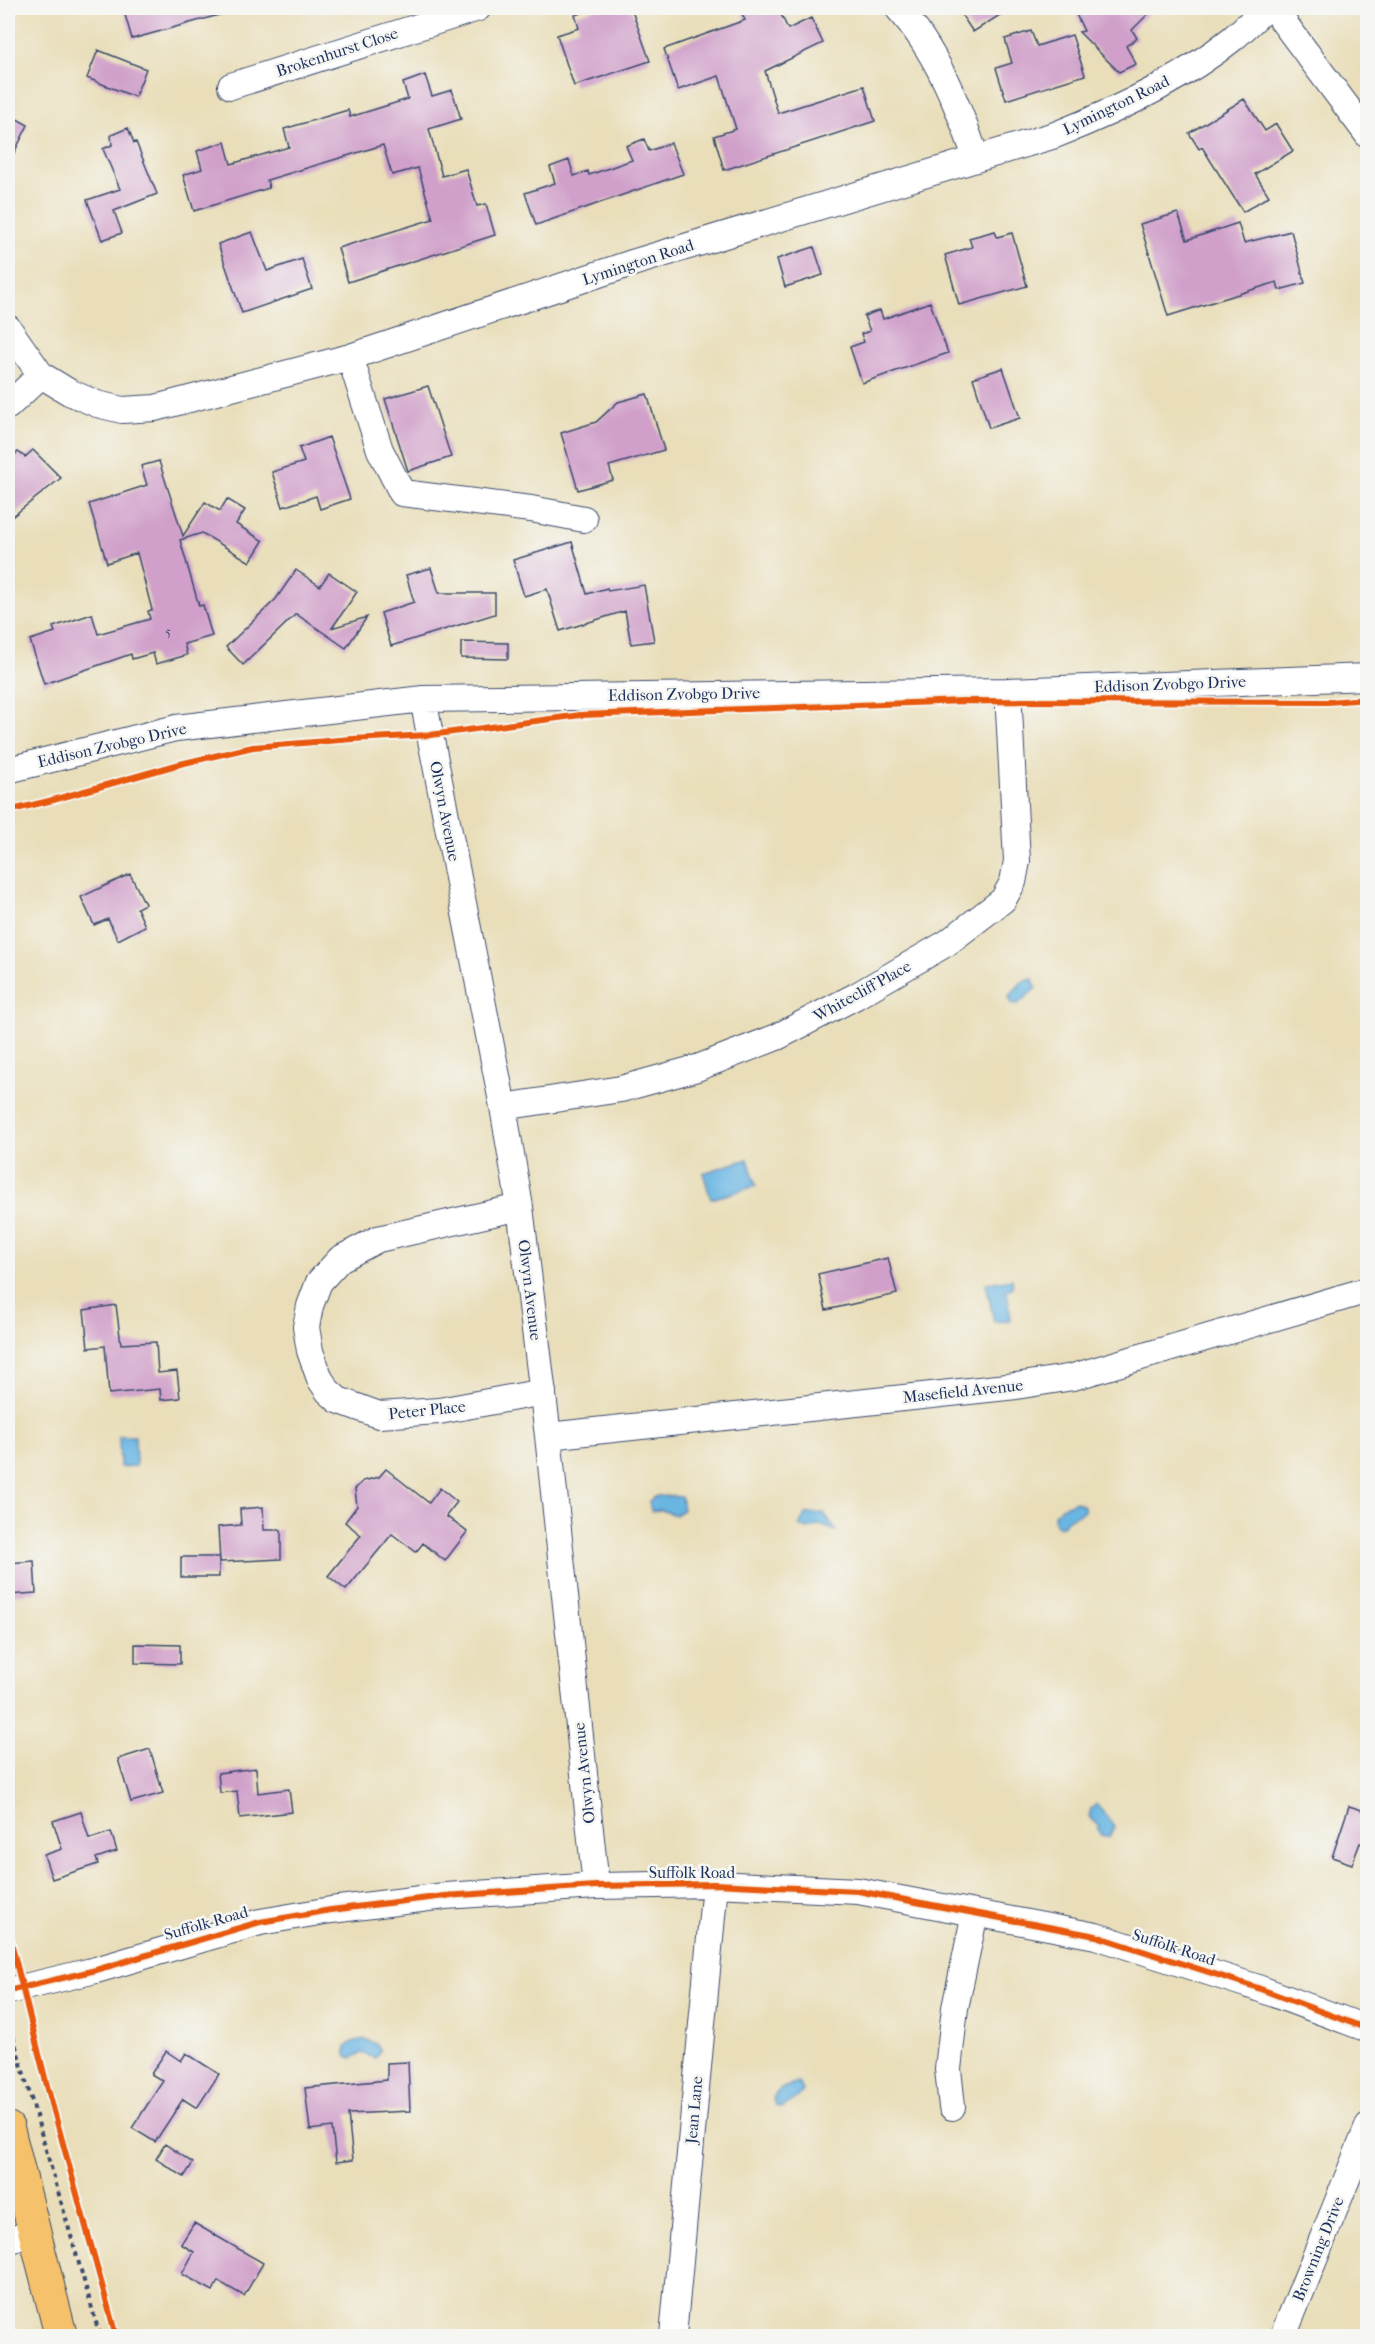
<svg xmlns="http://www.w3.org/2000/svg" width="1375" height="2344" font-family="'IM FELL French Canon',serif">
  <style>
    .water { fill: #69b6e3; stroke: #4272a0; stroke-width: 1.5 }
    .building { fill: #d0a0ca }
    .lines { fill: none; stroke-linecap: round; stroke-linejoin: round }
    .minor-casing { stroke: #3a496c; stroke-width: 28 }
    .major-casing { stroke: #3a496c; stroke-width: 34 }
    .path { stroke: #3a496c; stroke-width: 4; stroke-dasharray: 4.5 4.5; stroke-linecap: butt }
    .minor { stroke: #fff; stroke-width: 26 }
    .major { stroke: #f5c16b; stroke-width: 32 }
    .cycleway-casing { stroke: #f6f6f2; stroke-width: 10 }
    .cycleway { stroke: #e8590c; stroke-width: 6 }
    .labels { text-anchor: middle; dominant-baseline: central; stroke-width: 5; stroke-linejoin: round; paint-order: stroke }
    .number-label { font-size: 14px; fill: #484b79 }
    .street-label { font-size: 16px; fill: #1b2f5e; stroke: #f6f6f2 }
  </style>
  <rect width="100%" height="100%" fill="#f6f6f2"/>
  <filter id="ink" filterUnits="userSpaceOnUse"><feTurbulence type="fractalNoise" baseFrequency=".0167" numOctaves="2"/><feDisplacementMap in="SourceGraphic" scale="12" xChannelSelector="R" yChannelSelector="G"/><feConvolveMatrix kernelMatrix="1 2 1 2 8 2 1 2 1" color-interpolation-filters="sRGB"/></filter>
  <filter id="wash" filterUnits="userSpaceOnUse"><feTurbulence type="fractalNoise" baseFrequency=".008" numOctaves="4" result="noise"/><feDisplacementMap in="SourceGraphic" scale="24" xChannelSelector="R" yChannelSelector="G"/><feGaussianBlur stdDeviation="1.35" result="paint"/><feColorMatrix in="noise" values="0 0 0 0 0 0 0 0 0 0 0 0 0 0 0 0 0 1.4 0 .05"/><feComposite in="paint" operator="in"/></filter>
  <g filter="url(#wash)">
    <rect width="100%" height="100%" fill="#e9deb9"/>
    <path class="water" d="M1033 979 1036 988 1018 1004 1011 1003 1009 996 1022 982Z
      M748 1159 756 1186 711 1199 703 1173Z
      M1012 1279 1013 1287 1007 1291 1011 1320 994 1322 986 1283Z
      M119 1436H135L136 1466 120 1467Z
      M657 1496 681 1497 683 1510 675 1515 661 1510 651 1511 649 1501Z
      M1076 1501 1084 1506V1511L1068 1519 1061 1526 1055 1524 1054 1514 1062 1507Z
      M824 1513 836 1531 820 1525 808 1529 799 1526 805 1514Z
      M1097 1804 1114 1826 1109 1837 1101 1835 1098 1831V1825L1089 1816 1091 1809Z
      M365 2039 376 2044 380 2050 375 2058 362 2053 351 2058 346 2055V2047L352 2042Z
      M798 2083 803 2091 797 2098 782 2108 776 2106 773 2099C776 2090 789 2084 798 2083Z"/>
    <g id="blocks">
      <path class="building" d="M123 8H225L226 13 132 39Z
        M598 8H631L650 61 574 86 557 35 579 28 575 15Z
        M739 8H778L788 29 811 18 823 43 765 71 778 113 864 86 875 121 724 170 714 136 736 129 719 76 678 90 664 49 745 20Z
        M957 8H1011L973 32Z
        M1073 8H1154L1132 30 1137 38 1126 46 1136 64 1119 72 1079 32 1084 31Z
        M1031 31 1037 46 1072 35 1085 75 1006 100 996 68 1012 63 1005 39Z
        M98 50 146 69 135 97 87 78Z
        M425 75 432 96 452 90 461 119 429 129 442 176 466 169 477 206 486 204 495 235 348 282 338 248 433 219 418 168 392 175 383 145 267 180 269 188 194 211 183 175 202 169 197 151 225 142 231 164 289 147 284 129 348 110 350 117 408 99 403 83Z
        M1244 99 1265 131 1276 124 1293 151 1255 174 1269 196 1243 212 1202 147 1199 149 1189 133Z
        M8 114 28 125 8 165Z
        M128 128 134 143 136 142 157 194 114 211 122 233 102 240 87 200 120 189 103 149 112 145 111 135Z
        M644 139 649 151 671 143 683 174 536 225 525 193 555 183 550 167 569 160 574 176 588 171 589 175 632 160 626 146Z
        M1178 213 1187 240 1238 223 1244 243 1291 231 1305 283 1279 290 1277 282 1168 316 1140 224Z
        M995 231 997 237 1012 233 1027 286 959 305 945 255 972 247 969 238Z
        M252 232 267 271 302 259 312 289 242 313 218 244Z
        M814 247 823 275 785 287 777 259Z
        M930 302 948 353 862 383 850 347 864 342 861 334 870 331 864 316 880 310 883 319Z
        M1003 368 1020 418 989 428 973 378Z
        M428 386 451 457 408 471 385 399Z
        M647 394 664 450 609 466 613 480 578 490 561 433 596 422 618 402Z
        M329 437 350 499 320 509 316 496 283 507 272 472 304 462 299 448Z
        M33 450 61 478 8 520V460L18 452 25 457Z
        M159 461 183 536 205 502 220 511 227 499 245 510 236 524 263 541 250 562 202 533 180 540 199 606 203 605 212 636 184 644 187 655 156 664 153 653 132 659 131 654 44 684 30 640 55 632 53 627 92 614 98 634 150 619 148 611 152 610 137 553 107 563 89 504 147 485 141 466Z
        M572 542 587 594 607 588 608 591 644 585 654 641 631 644 625 611 560 631 547 589 524 596 513 560Z
        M431 568 439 593H495V614L391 646 381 613 414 602 406 575Z
        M296 570 320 586 329 573 357 592 332 628 367 617 346 648 296 614 243 665 226 647 276 599Z
        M461 642 508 643V659L461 658Z
        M130 874 145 904 137 908 145 926 118 940 108 919 94 925 81 897Z
        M888 1258 897 1294 826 1310 818 1274Z
        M116 1305 121 1344 156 1342 158 1373 177 1371 180 1398 161 1400 160 1389 109 1394 105 1346 88 1348 84 1310Z
        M386 1469 429 1503 440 1488 457 1502 446 1516 467 1532 445 1561 423 1543 416 1552 392 1534 346 1590 328 1576 361 1535 345 1522 357 1506 355 1489 363 1481 379 1477Z
        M263 1507 264 1530H281V1559L220 1562 218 1527 241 1525 240 1509Z
        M181 1557H219V1577H181Z
        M34 1561 36 1593 8 1595V1563Z
        M135 1644 180 1645V1664L135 1663Z
        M150 1749 163 1793 131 1802 118 1759Z
        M256 1768 258 1793 289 1789 292 1812 240 1818 237 1791 220 1793 218 1773Z
        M1349 1806 1368 1812V1846L1360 1843 1352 1864 1332 1857Z
        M81 1812 89 1839 111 1832 117 1851 96 1858 98 1864 52 1879 44 1855 62 1849 53 1821Z
        M166 2051 181 2061 186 2053 219 2074 197 2108 183 2099 155 2142 132 2128 163 2081 151 2074Z
        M408 2062 410 2111 348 2114 353 2160 336 2162 332 2127 310 2130 305 2088 387 2080V2063Z
        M165 2144 193 2163 184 2177 156 2159Z
        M194 2223 263 2263 244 2296 218 2281 213 2291 182 2274 194 2252 181 2244Z"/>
    </g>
  </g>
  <g filter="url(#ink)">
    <use href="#blocks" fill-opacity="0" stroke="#3a496c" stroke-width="1.5"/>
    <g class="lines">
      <defs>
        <path id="minor" d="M898 8C936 50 958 105 976 158
          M1273 8 1368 135
          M231 86 478 8
          M8 328 41 375 69 392 97 404 122 410 155 408 350 357 629 264 1055 135C1116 111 1180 81 1232 39 1244 29 1255 18 1266 8
          M350 357 380 450 402 493 531 509 584 519
          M8 406 41 375
          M423 699 503 1107 520 1207 548 1436 596 1886
          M8 770 176 728 423 699 1008 691 1368 677
          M503 1107 621 1089 697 1068 777 1037 856 996 947 943 1003 900 1013 882 1017 861 1008 691
          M520 1207 378 1239 340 1259 319 1282 310 1306 306 1327 310 1351 320 1379 328 1391 338 1400 379 1415 439 1411 543 1392
          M548 1436 1016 1386 1073 1377 1368 1290
          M8 1991 96 1970 260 1922 331 1910 445 1896 596 1886 715 1884 858 1891 1096 1936 1255 1987 1368 2029
          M952 2107 948 2069 955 2008 975 1913
          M8 2241 34 2232
          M673 2336 715 1884
          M1283 2336 1368 2127"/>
        <path id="major" d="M8 2128 61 2336"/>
      </defs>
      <use href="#minor" class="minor-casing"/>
      <use href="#major" class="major-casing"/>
      <path class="path" d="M8 2019 100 2336"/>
      <use href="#minor" class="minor"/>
      <use href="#major" class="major"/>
      <defs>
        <path id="cycleway" d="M8 811 53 800 180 764 253 747 352 739 430 735 581 715 964 701 1327 702 1368 699
          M8 1930 46 2082 116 2336
          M8 1991 96 1970 260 1922 331 1910 445 1896 596 1886 715 1884 858 1891 1096 1936 1255 1987 1368 2029"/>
      </defs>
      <use href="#cycleway" class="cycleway-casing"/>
      <use href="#cycleway" class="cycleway"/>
    </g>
  </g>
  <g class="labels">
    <g class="number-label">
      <text x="168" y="631">5</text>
    </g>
    <g class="street-label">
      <text transform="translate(337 52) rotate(-18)">Brokenhurst Close</text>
      <text transform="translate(1116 105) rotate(-26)">Lymington Road</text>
      <text transform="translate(638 262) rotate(-18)">Lymington Road</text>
      <text transform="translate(1170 684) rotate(-2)">Eddison Zvobgo Drive</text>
      <text transform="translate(684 694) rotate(-1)">Eddison Zvobgo Drive</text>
      <text transform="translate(112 745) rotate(-13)">Eddison Zvobgo Drive</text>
      <text transform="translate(445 811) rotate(79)">Olwyn Avenue</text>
      <text transform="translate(862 991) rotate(-29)">Whitecliff Place</text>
      <text transform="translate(530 1290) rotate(83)">Olwyn Avenue</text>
      <text transform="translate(963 1391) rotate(-6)">Masefield Avenue</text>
      <text transform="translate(427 1410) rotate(-6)">Peter Place</text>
      <text transform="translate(584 1773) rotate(-96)">Olwyn Avenue</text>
      <text x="692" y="1872">Suffolk Road</text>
      <text transform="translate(206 1923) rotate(-16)">Suffolk Road</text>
      <text transform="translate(1174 1947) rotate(18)">Suffolk Road</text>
      <text transform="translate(694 2110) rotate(-85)">Jean Lane</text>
      <text transform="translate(1318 2249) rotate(-68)">Browning Drive</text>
    </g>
  </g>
  <rect width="1375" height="2344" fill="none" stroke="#f6f6f2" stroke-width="30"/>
</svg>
